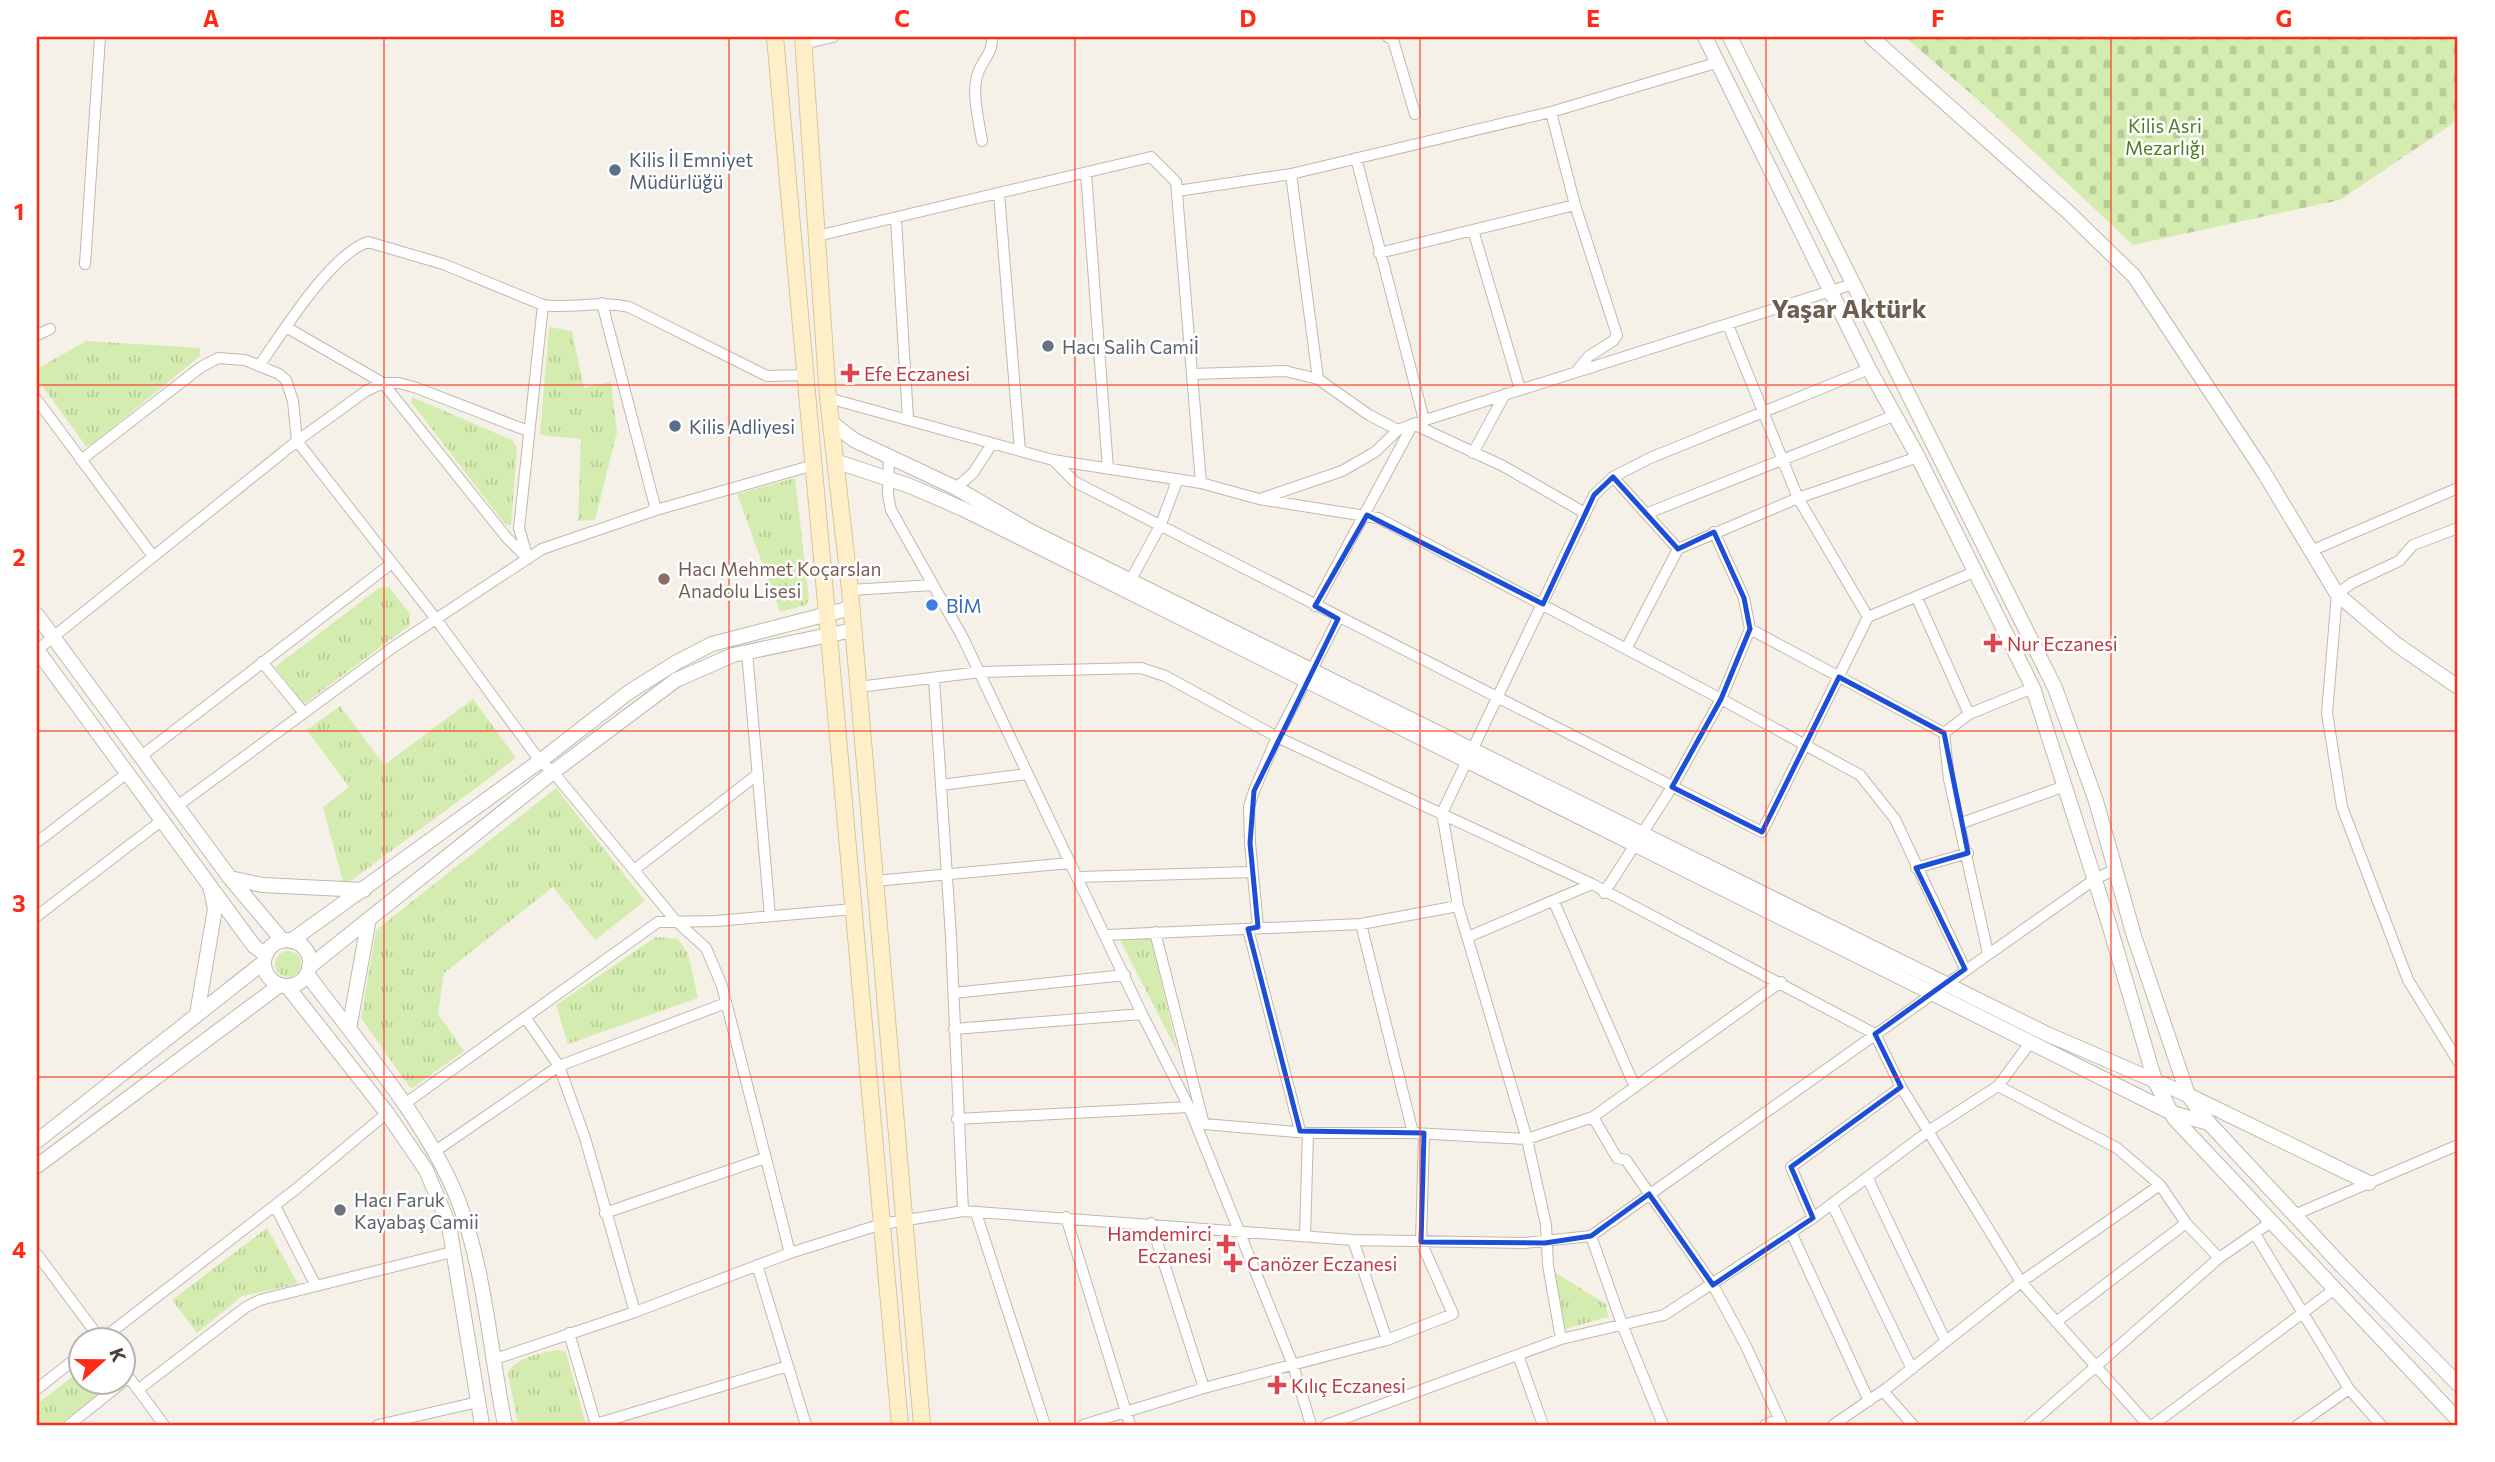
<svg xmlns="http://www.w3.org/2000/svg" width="2495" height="1462" font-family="Commissioner,sans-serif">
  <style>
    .grass { fill: url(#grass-tufts) }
    .cemetery { fill: url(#cemetery-stones) }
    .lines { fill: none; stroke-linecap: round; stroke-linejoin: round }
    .minor-casing { stroke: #c2b8ab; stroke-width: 12 }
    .tertiary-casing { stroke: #c2b8ab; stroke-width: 16 }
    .secondary-casing { stroke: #dbc598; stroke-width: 18 }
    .minor { stroke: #fff; stroke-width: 10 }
    .tertiary { stroke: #fff; stroke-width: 14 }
    .secondary { stroke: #ffefc9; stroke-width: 16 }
    .marked { fill: none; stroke: #1d4ed8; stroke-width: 5; stroke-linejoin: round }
    .grid { fill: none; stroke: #ff2b16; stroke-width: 2; stroke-opacity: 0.55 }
    .service-dot { fill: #5c6f8a; stroke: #fff; stroke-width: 2.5 }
    .worship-dot { fill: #6b7280; stroke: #fff; stroke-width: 2.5 }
    .health-dot { fill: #e0444e; stroke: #fff; stroke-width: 2.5 }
    .education-dot { fill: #8d6e63; stroke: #fff; stroke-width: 2.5 }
    .shop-dot { fill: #3f7fe0; stroke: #fff; stroke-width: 2.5 }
    .labels { text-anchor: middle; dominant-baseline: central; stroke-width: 5; stroke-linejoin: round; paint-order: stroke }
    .park-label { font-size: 19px; fill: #4d8025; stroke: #fff }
    .service-label { font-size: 19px; fill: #4e5e75; stroke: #fff; text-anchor: start }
    .worship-label { font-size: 19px; fill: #5b616d; stroke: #fff; text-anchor: start }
    .health-label { font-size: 19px; fill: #be3a42; stroke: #fff; text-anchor: start }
    .education-label { font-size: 19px; fill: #785e54; stroke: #fff; text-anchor: start }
    .shop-label { font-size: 19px; fill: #366cbe; stroke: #fff; text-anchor: start }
    .district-label { font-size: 26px; font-weight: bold; fill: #6d5e4d; stroke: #fff }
    .neatline { fill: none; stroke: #ff2b16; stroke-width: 2.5 }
    .grid-label { font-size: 23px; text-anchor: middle; font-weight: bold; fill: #ff2b16 }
  </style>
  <defs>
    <pattern id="grass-tufts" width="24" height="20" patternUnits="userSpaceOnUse" patternTransform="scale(1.75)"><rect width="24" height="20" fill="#d4ecaf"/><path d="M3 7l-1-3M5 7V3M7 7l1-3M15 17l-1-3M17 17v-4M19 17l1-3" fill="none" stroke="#b8cc97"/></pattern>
    <pattern id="cemetery-stones" width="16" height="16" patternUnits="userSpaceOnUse" patternTransform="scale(1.75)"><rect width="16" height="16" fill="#d4ecaf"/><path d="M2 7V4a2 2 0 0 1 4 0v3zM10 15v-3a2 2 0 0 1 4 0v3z" fill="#b8cc97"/></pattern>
  </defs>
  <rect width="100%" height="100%" fill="#f5f1e9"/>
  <path class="grass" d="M549 327 572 331 584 388 611 382 617 432 595 520 578 521 581 439 540 435Z
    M86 341 200 348V356L92 444 86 446 37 379V369Z
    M412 397 512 440 517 448 511 525H506L411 402Z
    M795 478 809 599 806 605 780 612 737 494Z
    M389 587 410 614V625L304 704 275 667 379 588Z
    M473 699 516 758 344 886 323 807 349 787 307 730 340 706 384 765Z
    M556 788 645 901 595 940 553 887 444 973 438 1014 464 1051 411 1089 361 1018 376 930Z
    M1150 935 1178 1053 1119 938Z
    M656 937 678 939 688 953 698 998 568 1044 556 1005Z
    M275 964a13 13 0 1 1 26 0a13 13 0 1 1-26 0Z
    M267 1228 298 1284 242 1296 197 1333 172 1300Z
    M1551 1270 1606 1304 1608 1317 1565 1329Z
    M556 1350 566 1352 586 1425H518L508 1373C516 1357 540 1354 556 1350Z
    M80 1371V1382H110L113 1384 59 1425H37V1404Z"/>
  <path class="cemetery" d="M1905 37H2458V120L2340 200 2133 245 1984 105Z"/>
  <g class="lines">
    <defs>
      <path id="minor" d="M1388 37 1393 40 1415 114
        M803 44 833 37
        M1551 112 1575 205 1617 335 1613 341 1589 356 1576 372
        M982 141C979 121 971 92 978 73 983 59 993 53 992 37
        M1356 158 1424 420
        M1086 173 1108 469
        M1291 174 1318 379
        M1177 191 1291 174 1551 112 1719 62
        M999 194 1020 451
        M896 219 908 419
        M1473 230 1520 389
        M817 236 1151 157 1176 182 1201 483
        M1379 253 1575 205
        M85 264 100 37
        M602 303 656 510
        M286 327 383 383 507 538 528 559
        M37 335 50 329
        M259 366C282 333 331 254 368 242L443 264 543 305C572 309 599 300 629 307L767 376 806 375
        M1193 374 1285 371 1318 379 1369 415 1398 430
        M828 398 1053 460 1201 483 1259 499 1378 518 1721 699 1860 775 1895 819 1965 969
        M37 400 152 555
        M1473 453 1505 394
        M889 457 888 495 891 510 963 638 1142 1014 1189 1107 1293 1365 1311 1425
        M81 460 201 367 218 358 245 360 279 374 286 380 293 401 297 441 436 619 540 761 553 772 675 920 706 948 722 986 790 1253
        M1053 460 1075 482 1762 832 1868 617 1798 498 1728 325
        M1613 477 1678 549
        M956 488 973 473 992 444
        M1263 498 1342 471 1375 452 1398 430 1413 424 1853 284
        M1648 513 1893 416
        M2458 528 2413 545 2399 561 2352 583 2337 594 2327 713 2342 807 2408 980 2458 1061
        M2313 550 2458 488
        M527 556 519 528 543 305
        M1128 585 1161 524 1177 481
        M850 590 933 585
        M1917 598 1969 714
        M1315 606 1413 424 1503 466 1585 513
        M1868 617 1974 572
        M1750 629 1944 733 1949 779 1988 953
        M1626 649 1678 549 1798 498 1918 457
        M37 650 297 441 366 391 383 383H399L417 388 528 431
        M747 652 770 916
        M262 662 304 713
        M934 679 951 937 963 1211
        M858 687 980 672 1141 668 1165 676 1277 737 1592 884 1875 1034 1901 1087 2021 1282 2148 1425
        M1944 733 1969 714 2033 688
        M140 757 392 563
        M941 785 1027 774
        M176 807 395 646 542 549 656 510 814 465
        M1959 824 2065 786
        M37 842 126 774
        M1916 868 1968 853
        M634 870 758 774
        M1078 877 1251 872
        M875 881 1070 863
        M1604 893 1672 787 1721 699 1750 629 1744 598 1714 532
        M1554 902 1635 1087
        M37 916 161 821
        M1361 924 1413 1133
        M1258 927 1250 843 1249 807 1254 791 1277 737 1338 619
        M1248 929 1300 1131
        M1155 932 1203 1121
        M1106 935 1361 924 1458 906
        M1468 937 1592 884
        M954 993 1125 975
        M525 1017 559 1066 585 1138 635 1312
        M954 1029 1142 1014
        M1998 1086 2117 1148 2160 1185 2186 1223 2219 1258
        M403 1105 658 922 716 921 854 909
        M1593 1117 1617 1158 1626 1160 1713 1285 1746 1346 1782 1425
        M957 1119 1189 1107 1204 1124 1308 1133H1413L1527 1139 1593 1117 1781 982
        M434 1152 559 1066 726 1003
        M1868 1179 1945 1340
        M1832 1204 1912 1369
        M275 1206 316 1286
        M605 1213 765 1158
        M976 1213 1045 1425
        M2294 1215 2458 1145
        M1066 1217 1130 1425
        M1813 1218 1791 1167 1901 1087
        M1151 1223 1204 1388
        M1791 1232 1869 1401
        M2255 1234 2349 1389 2381 1425
        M1305 1236 1308 1133
        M1591 1236 1623 1327 1663 1425
        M1353 1240 1387 1340
        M37 1254 101 1340 296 1189 387 1113
        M757 1265 806 1425
        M2056 1322 2186 1223
        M569 1333 596 1425
        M1561 1339 1548 1265 1546 1225 1527 1139 1458 906 1442 813 1594 495 1613 477 1650 458 1869 369
        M1518 1355 1543 1425
        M492 1360 635 1312 790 1253 882 1224 963 1211 1353 1240 1524 1243 1591 1236 2095 879 2114 870
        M122 1368 164 1425
        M37 1389 80 1355
        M139 1389 246 1307 260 1300 452 1252
        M1883 1391 1913 1425
        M596 1424 788 1366
        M69 1425 129 1377
        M378 1425 478 1402
        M1083 1425 1204 1388 1387 1340 1453 1314 1421 1242 1424 1134
        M1326 1425 1561 1339 1664 1315 1813 1218 1930 1130 1998 1086 2030 1043
        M1765 1425 1779 1419
        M1833 1425 1887 1388 2021 1282 2160 1185
        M2029 1425 2219 1258 2271 1222
        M2153 1425 2336 1288
        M2298 1425 2349 1389"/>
      <path id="tertiary" d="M1705 37 1869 369 1918 457 2033 688 2109 924 2155 1081 2174 1118 2458 1420
        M1730 37 2055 688 2096 801 2134 936 2188 1095 2209 1123 2342 1266 2458 1384
        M1871 37 2067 211 2134 276 2263 471 2337 594 2396 644 2458 687
        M832 423 854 440 956 488 1030 531 2047 1034 2188 1095 2369 1183
        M835 461 910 486 963 509 2172 1113 2209 1123
        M37 615 230 878 283 941
        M37 650 254 946 266 955
        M230 878 262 885 364 890
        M264 963a23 23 0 1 1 46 0a23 23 0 1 1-46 0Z
        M291 941 540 761 629 692 677 662 712 644 851 608
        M309 967 553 772 676 680 733 655 853 630
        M307 974C357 1041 428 1123 458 1200 485 1269 490 1352 505 1425
        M287 986 387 1113 426 1170 449 1225 482 1425
        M197 1014 215 909 211 890
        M349 1029 369 919
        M37 1141 264 962
        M37 1166 280 985"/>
      <path id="secondary" d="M775 37 900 1425
        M803 37 828 398 850 590 922 1425"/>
    </defs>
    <use href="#minor" class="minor-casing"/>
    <use href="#tertiary" class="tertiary-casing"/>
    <use href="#secondary" class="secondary-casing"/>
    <use href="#minor" class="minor"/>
    <use href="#tertiary" class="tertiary"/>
    <use href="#secondary" class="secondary"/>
  </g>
  <path class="marked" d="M1613 477 1678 549 1714 532 1744 598 1750 629 1721 699 1672 787 1762 832 1839 677 1944 733 1968 853 1916 868 1965 969 1875 1034 1901 1087 1791 1167 1813 1218 1713 1285 1649 1194 1591 1236 1545 1243 1421 1242 1424 1133 1300 1131 1248 929 1258 927 1250 843 1254 791 1338 619 1315 606 1367 515 1543 604 1594 495Z"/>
  <path class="grid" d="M384 37V1425M729 37V1425M1075 37V1425M1420 37V1425M1766 37V1425M2111 37V1425M37 385H2458M37 731H2458M37 1077H2458"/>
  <g class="service-dot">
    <circle cx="615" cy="170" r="7"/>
    <circle cx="675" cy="426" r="7"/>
  </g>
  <g class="worship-dot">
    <circle cx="1048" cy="346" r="7"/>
    <circle cx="340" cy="1210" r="7"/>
  </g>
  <g class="health-dot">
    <path d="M846.5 362.5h7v7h7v7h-7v7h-7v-7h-7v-7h7z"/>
    <path d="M1989.5 632.5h7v7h7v7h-7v7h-7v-7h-7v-7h7z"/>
    <path d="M1222.5 1233.5h7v7h7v7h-7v7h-7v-7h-7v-7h7z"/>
    <path d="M1229.5 1252.5h7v7h7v7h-7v7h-7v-7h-7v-7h7z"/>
    <path d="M1273.5 1374.5h7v7h7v7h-7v7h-7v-7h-7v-7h7z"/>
  </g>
  <circle class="education-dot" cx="664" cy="579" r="7"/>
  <circle class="shop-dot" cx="932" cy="605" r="7"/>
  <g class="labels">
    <g class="park-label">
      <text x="2165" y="125">Kilis Asri<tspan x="2165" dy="22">Mezarlığı</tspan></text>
    </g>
    <g class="service-label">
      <text x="629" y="159">Kilis İl Emniyet<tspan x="629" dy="22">Müdürlüğü</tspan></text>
      <text x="689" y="426">Kilis Adliyesi</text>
    </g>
    <g class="worship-label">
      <text x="1062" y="346">Hacı Salih Camiİ</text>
      <text x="354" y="1199">Hacı Faruk<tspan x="354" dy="22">Kayabaş Camii</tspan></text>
    </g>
    <g class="health-label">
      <text x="864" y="373">Efe Eczanesi</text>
      <text x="2007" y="643">Nur Eczanesi</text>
      <text x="1212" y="1233" text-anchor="end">Hamdemirci<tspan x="1212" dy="22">Eczanesi</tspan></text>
      <text x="1247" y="1263">Canözer Eczanesi</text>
      <text x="1291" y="1385">Kılıç Eczanesi</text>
    </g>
    <g class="education-label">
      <text x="678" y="568">Hacı Mehmet Koçarslan<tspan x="678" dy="22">Anadolu Lisesi</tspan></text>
    </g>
    <g class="shop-label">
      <text x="946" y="605">BİM</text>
    </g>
    <g class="district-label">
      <text x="1849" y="307">Yaşar Aktürk</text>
    </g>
  </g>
  <rect width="2495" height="1462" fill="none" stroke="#ffffff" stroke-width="77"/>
  <g transform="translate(102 1361) rotate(69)"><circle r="33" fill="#ffffff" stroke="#b7b3af" stroke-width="2"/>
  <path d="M0-5L12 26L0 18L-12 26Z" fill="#ff2b16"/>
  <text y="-10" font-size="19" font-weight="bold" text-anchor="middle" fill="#4a4137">K</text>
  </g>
  <rect x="38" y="38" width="2418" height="1386" class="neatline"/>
  <g class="grid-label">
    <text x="211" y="27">A</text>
    <text x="557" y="27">B</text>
    <text x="902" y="27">C</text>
    <text x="1248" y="27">D</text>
    <text x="1593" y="27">E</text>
    <text x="1938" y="27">F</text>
    <text x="2284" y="27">G</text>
    <text x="19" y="220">1</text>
    <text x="19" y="566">2</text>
    <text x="19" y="912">3</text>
    <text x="19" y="1258">4</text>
  </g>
</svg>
